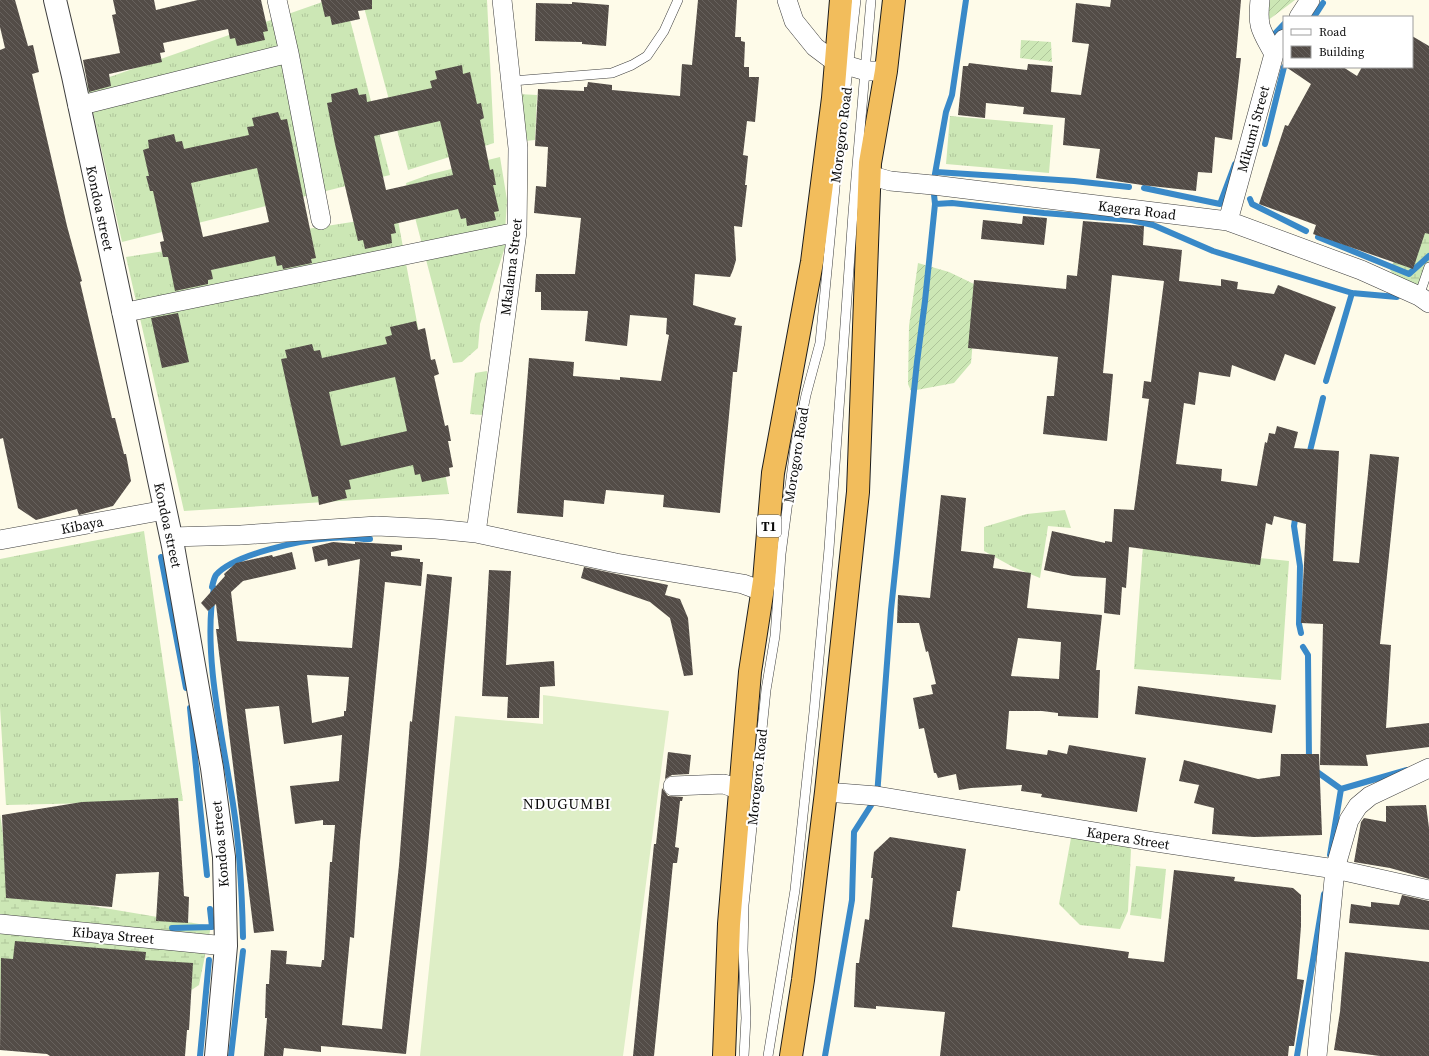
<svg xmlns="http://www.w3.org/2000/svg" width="1429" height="1056" font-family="'Source Serif 4',serif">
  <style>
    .grass { fill: url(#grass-tufts) }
    .wetland { fill: url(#wetland-marsh) }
    .garden { fill: url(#garden-furrows) }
    .pitch { fill: #deeec6 }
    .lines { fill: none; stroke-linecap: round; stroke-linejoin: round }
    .stream { stroke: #3989c8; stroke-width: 6 }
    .building { fill: url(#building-back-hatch); fill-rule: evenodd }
    .service-casing { stroke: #3e3e3e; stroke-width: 10 }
    .minor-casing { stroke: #3e3e3e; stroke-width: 20 }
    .tertiary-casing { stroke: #3e3e3e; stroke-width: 24 }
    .trunk-casing { stroke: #1c1c1c; stroke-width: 24 }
    .service { stroke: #fff; stroke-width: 9 }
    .minor { stroke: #fff; stroke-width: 19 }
    .tertiary { stroke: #fff; stroke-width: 22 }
    .trunk { stroke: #f2bd5c; stroke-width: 22 }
    .labels { text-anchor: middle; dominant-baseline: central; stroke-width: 4; stroke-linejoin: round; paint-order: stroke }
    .shield { fill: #fff; stroke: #545454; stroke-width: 1 }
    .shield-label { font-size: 13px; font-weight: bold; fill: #0b0b0b }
    .street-label { font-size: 14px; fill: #0b0b0b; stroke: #fff }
    .neighbourhood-label { font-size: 15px; letter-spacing: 1px; fill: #0b0b0b; stroke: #fff }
  </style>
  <defs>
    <pattern id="grass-tufts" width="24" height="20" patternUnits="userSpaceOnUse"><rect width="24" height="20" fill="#cce7b5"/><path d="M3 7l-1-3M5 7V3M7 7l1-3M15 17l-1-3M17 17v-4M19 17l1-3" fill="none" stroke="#aec59a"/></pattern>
    <pattern id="wetland-marsh" width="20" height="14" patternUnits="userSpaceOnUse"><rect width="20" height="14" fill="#cce7b5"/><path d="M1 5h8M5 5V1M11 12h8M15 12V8" fill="none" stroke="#aec59a"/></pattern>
    <pattern id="garden-furrows" width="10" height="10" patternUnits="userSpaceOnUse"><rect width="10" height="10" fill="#cce7b5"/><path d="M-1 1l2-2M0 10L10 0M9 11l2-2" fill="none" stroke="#aec59a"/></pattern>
    <pattern id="building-back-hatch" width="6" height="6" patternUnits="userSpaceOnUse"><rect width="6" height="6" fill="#534c47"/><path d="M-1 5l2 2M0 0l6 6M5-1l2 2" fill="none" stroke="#67615d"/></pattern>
  </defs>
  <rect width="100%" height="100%" fill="#fefbe9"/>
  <path class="grass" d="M328 0H345L390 175 122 242 87 85Z
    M362 0H487L494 143 408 170Z
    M518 94 537 95 535 140 525 141Z
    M950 116 1053 125 1049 173 946 164Z
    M500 157 507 200 505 232 507 241 480 324 478 348 462 362 453 363 406 183 431 174Z
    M397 215 449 494 184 511 126 257Z
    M487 371 486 402 482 415 470 414 475 373Z
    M1065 510 1071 528 1048 526 1040 578 1013 567 984 551V527L1027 514Z
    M144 531 183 801 6 805 0 707V559Z
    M1143 546 1289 561 1281 680 1134 669Z
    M1071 838 1120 841 1131 849 1128 911 1120 929 1080 925 1059 904Z
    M1136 866 1166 869 1161 919 1130 915Z"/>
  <path class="wetland" d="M1429 190V278L1413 301 1390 270 1418 201Z
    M0 814 9 875 21 894 211 926 199 985 184 995 16 1019 0 1015Z"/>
  <path class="garden" d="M1266 0H1295L1263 24Z
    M1021 40 1051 42 1052 62 1020 58Z
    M918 263 949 272 974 284V328L971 363 954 383 911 391 908 384 909 326Z"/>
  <path class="pitch" d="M543 695 669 711 623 1056H420L455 716 543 724Z"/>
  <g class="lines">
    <path class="stream" d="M1314 17 1323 3
      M1269 40 1284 24
      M1265 144 1284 67
      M936 172 1074 181 1129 187
      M1144 188 1220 204 1235 164
      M1250 199 1252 204 1306 231
      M935 204 952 203 1044 213 1131 220 1153 225 1213 251 1352 293 1397 297 1398 295
      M1318 237 1409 274 1429 256
      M1326 381 1352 293
      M1309 455 1323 398
      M1296 513 1294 526 1300 566 1299 624 1301 633
      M161 557 186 688
      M1303 647 1308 655 1309 761
      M190 708 207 875
      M1313 769 1341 789 1407 770
      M1330 855 1341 789
      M172 928 212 927 210 909
      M243 937C242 892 240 848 233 804 223 739 202 652 214 588L212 587C213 583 214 578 216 575 234 554 302 540 330 538 343 536 357 539 370 539
      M200 1056 209 960
      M231 1056 243 951
      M825 1056 852 900 854 832 877 796 891 610 917 362 925 301 935 204 933 185 946 112 952 95 966 0
      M1297 1056 1324 894"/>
  </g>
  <path class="building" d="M0 0H15L28 46 33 45 39 72 32 74 67 226 82 281 80 282 112 418H115L124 454H126L131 481 113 506 79 515 77 509 36 520 18 508 3 438 0 439V50L5 48 0 27Z
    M113 0H154L156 10 198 0H261L268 31 263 32 265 40 237 46 235 38 230 39 228 29 163 43 165 52 160 53 162 62 109 74 111 86 89 92 83 60 120 53 112 15 116 14Z
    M321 0H372V9L358 11 360 19 332 25 330 16 325 17Z
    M698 0H737L735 37H741V41L745 42 744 67H749V77H759L755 122 747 121 743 155 748 156 745 185H747L742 227 734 226 736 260 733 270 730 277 695 274 693 305 736 318 734 325 742 326 737 372H733L720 513 663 507 664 495 606 490 604 504 564 500 563 517 517 513 529 358 574 362 573 376 620 380V377L661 381 669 335 666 334 667 318 630 315 627 346 585 341 588 311 541 310V292H535L536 274H575L581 218 534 213 536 186 546 187 548 147 535 146 538 89 584 91V87H587L588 82 612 85V90L680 96 682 64 692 65Z
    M1111 0H1241L1236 58H1241L1232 140 1215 137 1212 173 1198 172 1196 191 1142 185 1096 178 1100 149 1063 145 1065 118 1023 114 1024 107 986 103 985 118 958 115 963 66H968L969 63 1027 70 1028 64 1053 66 1051 92 1081 95 1089 44 1072 42 1076 3 1110 7Z
    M572 2 609 5 606 46 582 44V42L535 41 536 3 572 4Z
    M1412 36 1429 46V234L1425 233 1413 269 1313 234 1316 225 1259 204 1285 125 1288 126 1311 84 1286 67H1343L1357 76 1362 67H1412Z
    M462 65 463 74 470 72 477 104 481 103 484 118 480 120 490 170 493 169 496 185H493L499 211 494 212 496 220 467 226 466 218 461 219 458 209 394 224 396 233 391 234 392 243 365 249 363 240 358 241 335 144 327 103 332 102 331 94 357 88 359 95 366 94 367 102 432 88 430 81 437 79 435 71ZM440 121 453 175 386 190 374 136Z
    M278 112 281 120 287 119 316 258 311 259 312 263 283 269 282 265 277 266 275 256 211 270 213 279 208 280V284L175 291 168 257H163L160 242 164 241 153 191H150L146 176H149L143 150 149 148 148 140 174 134 176 142 182 141 184 149 249 135 247 127 254 126 252 118ZM257 168 269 222 203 237 191 183Z
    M1023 216 1047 218 1044 245 981 239 983 220 1022 224Z
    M1083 221 1144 226 1143 245 1182 250 1179 281 1221 286V279L1238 282 1237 289 1274 294 1278 285 1336 307 1315 365 1285 354 1275 381 1232 365 1230 377 1199 372 1195 405 1184 403 1176 464 1222 469 1221 481 1257 486 1265 442 1267 443 1269 433 1275 434 1277 426 1298 432 1294 448 1339 451 1333 561 1359 563 1370 454 1399 457 1380 644 1391 645 1386 728 1429 723V747L1366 755 1368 766 1320 765 1323 624 1301 623 1306 524 1274 516 1272 525 1266 523 1260 565 1129 547 1126 588 1122 587 1120 615 1104 613 1106 578 1073 576 1044 570 1052 531 1105 543V541L1112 542 1114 509 1134 510 1149 399 1142 398 1144 381 1151 382 1164 281 1112 275 1103 373 1113 374 1107 441 1043 434 1047 396H1054L1058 357 968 348 974 280 1066 289 1067 275 1077 276Z
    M178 313 189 362 162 368 151 318Z
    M416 321 418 330 425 328 431 360 435 359 439 374 434 376 445 426 448 425 451 441H448L453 467 449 468 450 476 422 482 420 474 415 475 413 465 349 480 351 489 345 490 347 498 319 505 318 496 312 497 290 400 281 359 287 358 285 350 312 344 314 351 320 350 322 358 387 344 385 337 392 335 390 327ZM395 377 407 431 341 446 329 392Z
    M941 495 966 498 961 551 995 555 993 568 1031 573 1027 608 1102 615 1096 670H1100L1098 718 1058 716V713L1042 711H1009L1006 749 1047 755 1048 750 1067 754 1069 745 1146 758 1137 812 1041 797 1042 794 1021 791 1022 785 971 788 959 790 956 774 938 778 936 773H934L924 728 919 729 913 698 933 694 931 685 936 684 928 651 926 652 919 623H897L898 595 930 598ZM1018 638 1061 642 1059 679 1011 676Z
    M333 542 355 544V542L402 545V550L391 552V556L420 559V562H423L421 586 385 582 360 842 354 938 350 937 342 1025 382 1029 399 865 410 721 412 722 427 574 452 577 426 868 406 1054 321 1046V1052L284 1048 283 1056H264L267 1018H265L266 984H269L271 950 287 951 286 964 321 967 322 960H324L330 862H332L335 825H323V820L295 824 290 786 339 781 342 735 284 744 279 706 245 709 274 931 254 933 216 629H219L216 604 208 611 201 603 225 576 224 574 236 563 272 555 273 557 292 552 296 569 243 581 231 592 237 641 352 648 360 559 328 566 327 559 315 562 312 547ZM307 675 349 677 346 711H344V716L312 723Z
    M584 567 668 585 665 595 680 599 688 618 693 675 684 676 670 618 650 602 581 578Z
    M489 570 511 571 506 665 554 661 555 686 540 687 539 718H507L508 697 482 696Z
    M1138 686 1276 705 1272 733 1135 714Z
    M668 752 691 755 689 774 672 775 665 779Z
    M1281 754H1319L1322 835 1254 837 1212 834 1214 808 1194 803 1199 785 1179 781 1184 760 1258 779 1280 776Z
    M662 788 668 796 683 797 682 801H680L675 847 679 848 677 863H673L654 1056H633L654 844H656Z
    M178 798 184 896 189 897 188 923 156 921 159 872 116 874 112 907 6 898 2 815 82 802Z
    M1426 805 1429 828V879L1390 868 1354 862 1361 822 1364 818 1386 822V806Z
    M890 837 966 849 960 891H957L952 927 1129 952 1128 958 1164 962 1174 870 1235 877 1234 881 1293 888 1301 895V926L1297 979 1304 980 1294 1046H1289L1288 1056H940L945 1012 876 1006V1009L854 1007 856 963H859L865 919 869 920 873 878H871L874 852Z
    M1402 895 1429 901V930L1349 923 1351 904 1371 907V902L1399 905Z
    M15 941 146 952 145 960 193 963 189 1030H187L185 1056H50L47 1054 0 1050 1 958 13 959Z
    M1345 952 1429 962V1056H1380L1334 1050 1340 1012Z"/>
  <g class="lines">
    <defs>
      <path id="service" d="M512 81 612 73 632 65 647 56 664 31 678 0
        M1419 296 1429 267
        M744 1056 746 1018 743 950 744 905 766 690 775 636 781 554 795 448 806 395 820 343 838 156 856 0
        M768 1056 795 890 814 712 829 549 853 213 871 0"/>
      <path id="minor" d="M277 0 289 53 321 220
        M787 0 794 21 815 47 835 62 866 71H886
        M1260 0C1257 28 1261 30 1274 54
        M1299 17 1310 0
        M78 106 289 53
        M869 175 890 181 933 185 1228 221 1361 270 1419 296 1429 303
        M1228 221 1274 54 1284 39
        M122 313 517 232
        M476 533 517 232 518 148 502 0
        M171 537 241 535 377 526 436 529 476 533 616 563 743 584 762 591
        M0 540 165 510
        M673 786 724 784 740 790
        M826 792 877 796 1155 842 1335 869 1429 890
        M0 924 226 946
        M1317 1056 1335 869 1349 820 1358 806 1370 796 1429 768"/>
      <path id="tertiary" d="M55 0 73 76 173 546 212 768 224 857 226 946 216 1056"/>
      <path id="trunk" d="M724 1056 729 924 750 672 764 581 773 473 812 262 833 98 841 0
        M791 1056 803 980 826 792 858 492 870 163 886 71 894 0"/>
    </defs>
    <use href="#service" class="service-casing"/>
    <use href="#minor" class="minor-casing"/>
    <use href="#tertiary" class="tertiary-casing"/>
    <use href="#trunk" class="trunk-casing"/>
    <use href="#service" class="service"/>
    <use href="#minor" class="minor"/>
    <use href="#tertiary" class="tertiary"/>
    <use href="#trunk" class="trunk"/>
  </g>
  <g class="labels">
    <rect class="shield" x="757" y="515" width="24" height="22" rx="3"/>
    <g class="shield-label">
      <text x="769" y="526">T1</text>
    </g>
    <g class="street-label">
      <text transform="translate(1253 129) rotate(-75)">Mikumi Street</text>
      <text transform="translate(841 135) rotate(-83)">Morogoro Road</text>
      <text transform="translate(100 208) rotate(78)">Kondoa street</text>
      <text transform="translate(1137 210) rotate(7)">Kagera Road</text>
      <text transform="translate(511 267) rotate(-83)">Mkalama Street</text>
      <text transform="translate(796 455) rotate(-81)">Morogoro Road</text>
      <text transform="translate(82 525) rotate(-11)">Kibaya</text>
      <text transform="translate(168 525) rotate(78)">Kondoa street</text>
      <text transform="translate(757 777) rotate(-84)">Morogoro Road</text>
      <text transform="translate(1128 838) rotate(9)">Kapera Street</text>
      <text transform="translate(220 844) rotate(-95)">Kondoa street</text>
      <text transform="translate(113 935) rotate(5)">Kibaya Street</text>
    </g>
    <g class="neighbourhood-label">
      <text x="567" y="803">NDUGUMBI</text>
    </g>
  </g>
  <rect x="1283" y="16" width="130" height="52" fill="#ffffff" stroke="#9d9d9d"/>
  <rect x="1291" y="29" width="20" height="6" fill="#ffffff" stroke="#9d9d9d"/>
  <text x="1319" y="36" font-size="12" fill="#0b0b0b">Road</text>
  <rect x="1291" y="46" width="20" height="12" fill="url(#building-back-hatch)" stroke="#9d9d9d"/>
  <text x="1319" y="56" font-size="12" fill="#0b0b0b">Building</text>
</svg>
